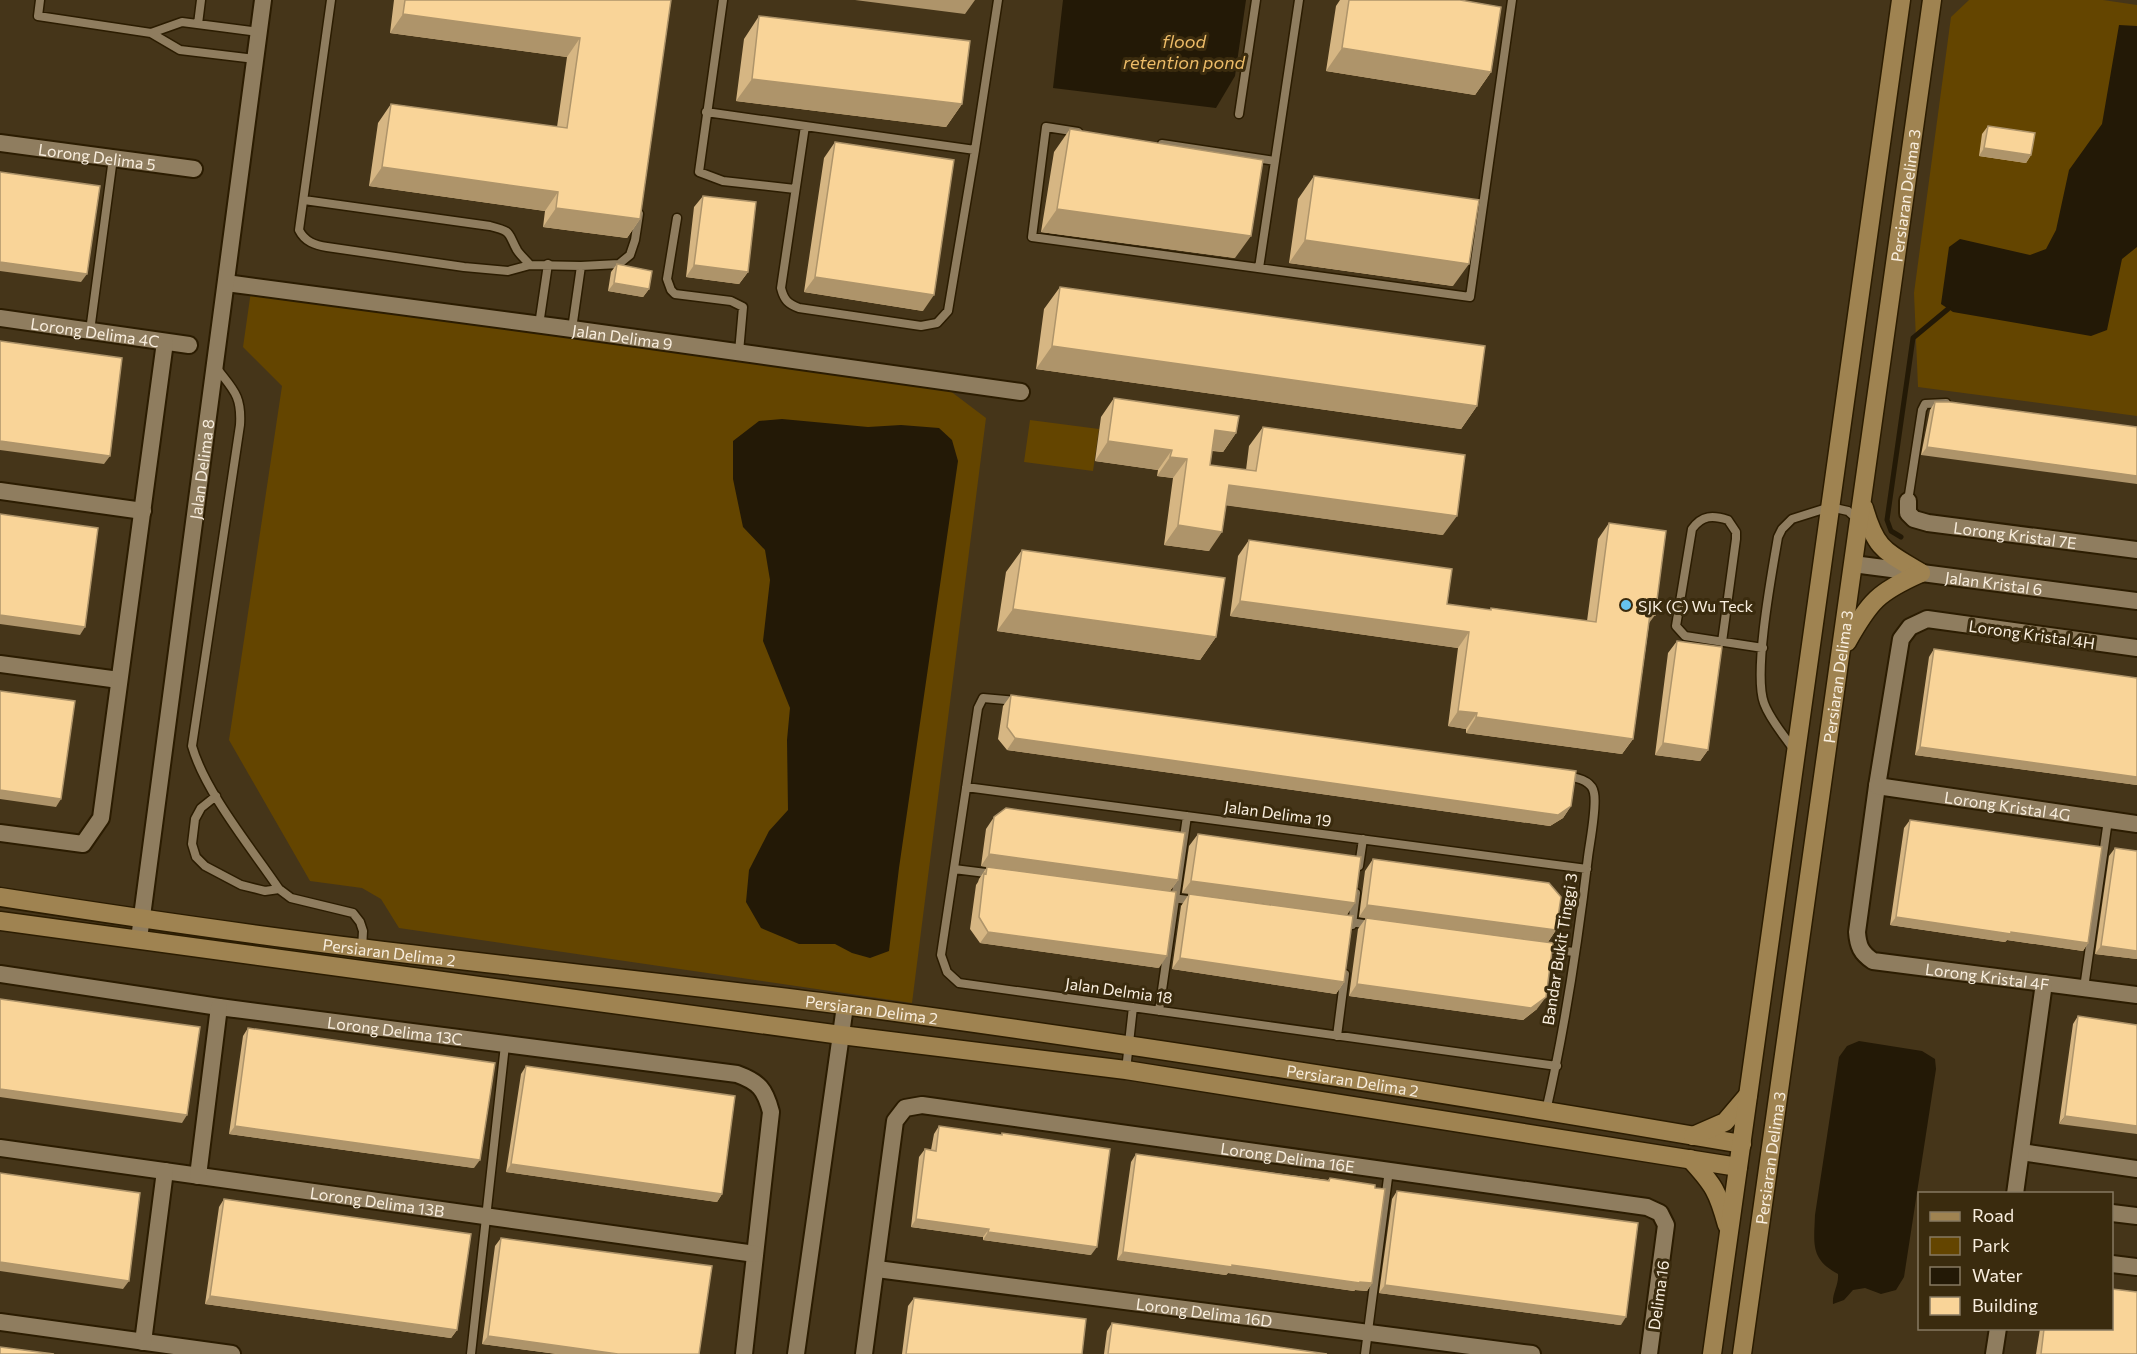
<svg xmlns="http://www.w3.org/2000/svg" width="2137" height="1354" font-family="Commissioner,sans-serif">
  <style>
    .green { fill: #644500 }
    .water { fill: #231906 }
    .lines { fill: none; stroke-linecap: round; stroke-linejoin: round }
    .stream { stroke: #231906; stroke-width: 5 }
    .lane-casing { stroke: #2b1c01; stroke-width: 11 }
    .street-casing { stroke: #2b1c01; stroke-width: 20 }
    .secondary-casing { stroke: #2b1c01; stroke-width: 21 }
    .lane { stroke: #8f7d5f; stroke-width: 8 }
    .street { stroke: #8f7d5f; stroke-width: 16 }
    .secondary { stroke: #9f8351; stroke-width: 18 }
    .wall { fill: #d6b683 }
    .shaded-wall { fill: #ae946a }
    .building { fill: #f9d498; stroke: #ae946a; stroke-width: 1.5 }
    .poi-dot { fill: #66c4ef; stroke: #3a2b0e; stroke-width: 2 }
    .labels { text-anchor: middle; dominant-baseline: central; stroke-width: 6; stroke-linejoin: round; paint-order: stroke }
    .street-label { font-size: 16px; fill: #f9eede; stroke: #3a2b0e }
    .poi-label { font-size: 16px; fill: #f9eede; stroke: #3a2b0e; text-anchor: start }
    .water-label { font-size: 18px; font-style: italic; fill: #edbc68; stroke: #3a2b0e }
  </style>
  <rect width="100%" height="100%" fill="#453519"/>
  <path class="green" d="M1969 0H2103L2137 5V416L1918 387 1914 293 1951 17Z
    M251 291 941 384 986 418 912 1003 399 928 381 899 362 888 310 881 229 740 282 386 243 347Z
    M1030 420 1099 429 1093 471 1024 462Z"/>
  <path class="water" d="M1063 0H1246L1235 76 1216 108 1053 88Z
    M2119 25 2137 26V247L2122 259 2107 330 2091 336 1953 312 1941 304 1949 247 1960 239 2030 255 2046 249 2056 230 2069 170 2102 124Z
    M782 419 868 427 901 425 939 428 952 440 958 461 899 868 889 951 870 958 852 953 835 944H799L761 928 746 902 749 870 769 831 788 810 787 740 790 708 763 641 770 580 765 550 743 527 733 479V441L759 421Z
    M1859 1041 1922 1051 1935 1059 1936 1069 1904 1277 1896 1290 1881 1294 1865 1288 1853 1290 1844 1300 1833 1304C1832 1293 1839 1285 1838 1274 1810 1259 1814 1244 1815 1215L1839 1057 1847 1046Z"/>
  <g class="lines">
    <path class="stream" d="M1901 537 1891 531 1887 520 1913 338 1948 309"/>
    <defs>
      <path id="lane" d="M40 0 38 16 151 33 180 50 255 59
        M331 0 299 230C305 242 315 245 327 247L464 267 508 271 530 265 581 266 619 264 630 255 635 240 639 214
        M723 0 699 172 723 181 795 189
        M198 24 201 0
        M151 33 182 22 259 32
        M706 112 975 150 998 0
        M1239 114 1256 0
        M805 126 781 288C784 300 788 304 799 308L921 326 937 323 948 311 975 150
        M1078 132 1046 127 1032 237 1470 297 1512 0
        M1162 144 1275 161 1299 0
        M304 200 490 226C513 232 507 232 517 250 520 255 526 260 530 265
        M677 218 667 279 671 290 675 294 731 301 743 307 739 352
        M1259 268 1275 161
        M539 325 548 264
        M572 329 581 266
        M90 331 113 158
        M215 366C232 389 242 394 240 425L192 746C205 792 252 849 279 889L291 898 353 913 360 922 363 931 362 949
        M1908 501 1922 410 1925 404 1946 403
        M1722 642 1736 539V532L1728 520C1713 515 1702 515 1692 529L1676 626 1685 636 1763 648
        M1017 701 983 698 978 708 941 955 947 972 959 983 1557 1066
        M1794 750C1784 735 1770 720 1764 703 1753 673 1772 572 1778 537L1782 529 1792 519 1830 507 1848 511 1857 519
        M966 787 1587 869
        M216 796 201 808 195 819 192 844 196 857 205 866 241 885 265 891 279 889
        M1359 866 1363 839
        M954 869 994 874
        M1164 897 1196 901
        M1343 921 1371 925
        M1352 925 1356 893
        M1542 948 1574 952
        M2084 988 2108 820
        M1159 1011 1187 816
        M1337 1036 1345 974
        M1126 1070 1133 1007
        M1546 1111C1565 1028 1578 941 1588 857 1590 841 1597 807 1594 793 1592 780 1575 777 1565 776
        M471 1354 505 1045
        M1365 1354 1389 1170"/>
      <g id="street">
        <path id="s1" d="M0 143 194 169"/>
        <path id="s2" d="M226 283 572 329 1021 392"/>
        <path id="s3" d="M0 318 189 345"/>
        <path d="M0 491 143 511"/>
        <path id="s4" d="M1908 501V513L1914 519 1928 523 2137 550"/>
        <path id="s5" d="M1853 564 2137 601"/>
        <path id="s6" d="M2137 648 1927 619 1910 627 1901 639 1877 786 1857 932C1858 946 1861 953 1873 961L2137 995"/>
        <path d="M0 664 119 680"/>
        <path id="s7" d="M1877 786 2137 824"/>
        <path d="M0 833 83 844 101 818 165 342"/>
        <path id="s8" d="M139 939 263 0"/>
        <path id="s9" d="M0 974 219 1007 737 1074C759 1082 765 1089 771 1112L744 1354"/>
        <path id="s10" d="M0 1148 755 1254"/>
        <path d="M2021 1152 2137 1169"/>
        <path d="M198 1176 219 1007"/>
        <path d="M2015 1194 2044 983"/>
        <path d="M2112 1213 2137 1216"/>
        <path d="M2112 1264 2137 1267"/>
        <path id="s11" d="M877 1269 1532 1354"/>
        <path d="M0 1322 232 1354"/>
        <path d="M143 1342 165 1171"/>
        <path d="M796 1354 845 1006"/>
        <path id="s12" d="M864 1354 895 1121 905 1108 922 1105 1647 1207 1660 1213 1666 1225 1649 1354"/>
        <path d="M1994 1354 1998 1328"/>
      </g>
      <g id="secondary">
        <path d="M1864 508C1876 550 1885 551 1921 573"/>
        <path d="M1847 642C1870 601 1878 592 1921 573"/>
        <path id="s13" d="M0 897C122 916 245 934 368 949 529 969 690 985 851 1006 1149 1046 1445 1093 1742 1144"/>
        <path d="M0 921 841 1035 1126 1070 1738 1167"/>
        <path d="M1693 1136 1725 1122 1748 1095"/>
        <path d="M1690 1159C1714 1185 1718 1192 1727 1225"/>
        <path d="M1712 1354 1901 0"/>
        <path id="s14" d="M1742 1354 1932 0"/>
      </g>
    </defs>
    <use href="#lane" class="lane-casing"/>
    <use href="#street" class="street-casing"/>
    <use href="#secondary" class="secondary-casing"/>
    <use href="#lane" class="lane"/>
    <use href="#street" class="street"/>
    <use href="#secondary" class="secondary"/>
  </g>
  <path class="wall" d="M394 0H671L640 219 627 238 543 227 545 211 369 186 378 123 391 104 557 127 567 57 390 33Z
    M1340 0H1460L1491 72 1475 95 1326 71 1336 6Z
    M759 16 962 104 946 127 736 101 744 39Z
    M1988 126 2031 155 2026 163 1979 156 1982 134Z
    M1070 129 1235 258 1041 232 1054 152Z
    M835 142 923 311 804 292 824 158Z
    M1314 176 1453 286 1289 263 1298 199Z
    M703 196 748 272 739 284 686 277 694 207Z
    M617 264 649 289 643 297 608 291 611 272Z
    M1060 287 1477 406 1461 429 1036 369 1044 309Z
    M1114 398 1236 433 1223 452 1212 451 1210 465 1246 470 1249 446 1263 427 1443 535 1226 505 1209 551 1164 545 1173 478 1157 476 1158 470 1095 461 1101 417Z
    M1935 402 2137 427 1921 455 1930 410Z
    M1609 523 1649 624 1633 739 1622 754 1466 733V729L1448 726 1458 648 1230 616 1238 556 1249 540 1447 604 1490 610 1491 608 1587 621 1598 539Z
    M1022 550 1216 637 1200 660 997 631 1006 572Z
    M1677 641 1708 750 1700 761 1655 755 1668 653Z
    M1934 649 2137 678V785L1915 755 1929 657Z
    M1011 695 1571 806 1563 818 1550 826 1007 750 998 739 1003 706Z
    M994 817 1178 880 1170 891 981 866 986 829Z
    M1910 820 2088 943 2083 951 2007 940 2005 942 1890 925 1904 828Z
    M1198 834 1361 857 1182 893 1189 846Z
    M2115 848 2137 959 2095 954 2109 856Z
    M1373 859 1556 930 1548 942 1359 917 1365 871Z
    M987 867 1159 968 980 943 970 929 976 885 978 882 979 879Z
    M1189 894 1344 982 1336 994 1172 969 1181 906Z
    M1366 918 1537 1009 1523 1020 1349 996 1358 929Z
    M2078 1016 2137 1025 2059 1124 2073 1024Z
    M248 1028 474 1168 229 1134 243 1036Z
    M526 1066 722 1194 717 1202 506 1172 521 1074Z
    M939 1126 1001 1135 1002 1133 1091 1255 983 1240V1237L911 1227 919 1157 925 1149 931 1150 934 1134Z
    M1136 1154 1328 1180 1330 1178 1372 1283 1367 1291 1355 1290 1354 1291 1228 1273 1226 1275 1117 1260 1131 1162Z
    M1397 1191 1621 1325 1379 1293 1392 1199Z
    M224 1199 457 1330 451 1338 205 1304 219 1207Z
    M501 1238 699 1354H557L482 1344 495 1246Z
    M914 1298 1082 1354H902L908 1306Z
    M1112 1323 1327 1354H1104L1107 1331Z
    M2040 1329H2112L2137 1354H2036Z"/>
  <path class="shaded-wall" d="M855 0H975L965 14Z
    M403 14 580 38 567 57 390 33Z
    M1342 48 1491 72 1475 95 1326 71Z
    M752 79 962 104 946 127 736 101Z
    M1984 148 2031 155 2026 163 1979 156Z
    M382 167 558 192 545 211 369 186Z
    M556 208 640 219 627 238 543 227Z
    M1057 209 1251 236 1235 258 1041 232Z
    M1305 240 1469 264 1453 286 1289 263Z
    M0 262 87 274 81 282 0 271Z
    M694 265 748 272 739 284 686 277Z
    M815 277 934 295 923 311 804 292Z
    M614 283 649 289 643 297 608 291Z
    M1052 346 1477 406 1461 429 1036 369Z
    M1215 430 1236 433 1223 452 1201 449Z
    M0 441 110 456 104 464 0 450Z
    M1108 441 1172 450 1158 470 1095 461Z
    M1927 447 2137 476V484L1921 455Z
    M1170 457 1187 459 1173 478 1157 476Z
    M1229 485 1457 516 1443 535 1216 504Z
    M1178 525 1222 532 1209 551 1164 545Z
    M1240 601 1469 632 1458 648 1230 616Z
    M1013 609 1216 637 1200 660 997 631Z
    M1650 614 1655 615 1644 630Z
    M0 615 85 627 80 635 0 624Z
    M1458 711 1477 713 1466 729 1448 726Z
    M1476 717 1633 739 1622 754 1466 733Z
    M1015 738 1571 806 1563 818 1550 826 1007 750Z
    M1663 743 1708 750 1700 761 1655 755Z
    M1920 747 2137 777V785L1915 755Z
    M0 790 61 799 56 807 0 799Z
    M989 854 1178 880 1170 891 981 866Z
    M1191 881 1355 903 1347 915 1182 893Z
    M1367 905 1556 930 1548 942 1359 917Z
    M1896 917 2011 932 2088 943 2083 951 2007 940 2005 942 1890 925Z
    M988 932 1167 956 1159 968 980 943Z
    M2101 946 2137 951V959L2095 954Z
    M1180 958 1344 982 1336 994 1172 969Z
    M1357 984 1546 997 1537 1009 1523 1020 1349 996Z
    M0 1089 187 1115 182 1123 0 1097Z
    M2065 1116 2137 1126V1134L2059 1124Z
    M235 1126 480 1160 474 1168 229 1134Z
    M511 1164 722 1194 717 1202 506 1172Z
    M916 1219 989 1229 983 1237 911 1227Z
    M988 1232 1097 1247 1091 1255 983 1240Z
    M1123 1252 1232 1265 1372 1283 1367 1291 1355 1290 1354 1291 1228 1273 1226 1275 1117 1260Z
    M0 1262 129 1281 123 1289 0 1271Z
    M1385 1285 1626 1317 1621 1325 1379 1293Z
    M210 1296 457 1330 451 1338 205 1304Z
    M488 1336 618 1354H557L482 1344Z"/>
  <path class="building" d="M405 0H671L640 219 556 208 558 192 382 167 391 104 567 128 580 38 403 14Z
    M1349 0H1460L1501 7 1491 72 1342 48Z
    M759 16 970 41 962 104 752 79Z
    M1988 126 2035 133 2031 155 1984 148Z
    M1070 129 1263 160 1251 236 1057 209Z
    M835 142 954 160 934 295 815 277Z
    M0 172 100 186 87 274 0 262Z
    M1314 176 1479 200 1469 264 1305 240Z
    M703 196 756 202 748 272 694 265Z
    M617 264 652 271 649 289 614 283Z
    M1060 287 1485 346 1477 406 1052 346Z
    M0 341 122 358 110 456 0 441Z
    M1114 398 1239 416 1236 433 1215 430 1210 465 1256 471 1263 427 1465 455 1457 516 1229 485 1222 532 1178 525 1187 459 1170 457 1172 450 1108 441Z
    M1935 402H1950L2137 427V476L1927 447Z
    M0 514 98 528 85 627 0 615Z
    M1609 523 1666 531 1655 615 1650 614 1633 739 1476 717 1477 713 1458 711 1469 632 1240 601 1249 540 1452 569 1447 604 1491 610V608L1596 622Z
    M1022 550 1225 578 1216 637 1013 609Z
    M1677 641 1722 647 1708 750 1663 743Z
    M1934 649 2137 678V777L1920 747Z
    M0 691 75 701 61 799 0 790Z
    M1011 695 1576 771 1571 806 1558 815 1015 738 1007 727Z
    M1006 808 1185 833 1178 880 989 854 994 817Z
    M1910 820 2102 847 2088 943 2011 932V934L1896 917Z
    M1198 834 1361 857 1355 903 1191 881Z
    M2115 848 2137 851V951L2101 946Z
    M1373 859 1549 883 1561 897 1556 930 1367 905Z
    M987 867 1176 892 1167 956 988 932 979 917 984 873 986 874Z
    M1189 894 1353 916 1344 982 1180 958Z
    M1366 918 1553 943 1546 997 1531 1008 1357 984Z
    M0 999 200 1027 187 1115 0 1089Z
    M2078 1016 2137 1025V1126L2065 1116Z
    M248 1028 495 1063 480 1160 235 1126Z
    M526 1066 735 1096 722 1194 511 1164Z
    M939 1126 1002 1135V1133L1110 1149 1097 1247 988 1232 989 1229 916 1219 925 1149 936 1151Z
    M1136 1154 1329 1181 1330 1178 1375 1185V1188L1385 1189 1372 1283 1360 1282V1283L1232 1265V1267L1123 1252Z
    M0 1173 140 1193 129 1281 0 1262Z
    M1397 1191 1638 1223 1626 1317 1385 1285Z
    M224 1199 471 1234 457 1330 210 1296Z
    M501 1238 712 1266 699 1354H618L488 1336Z
    M2112 1289 2137 1292V1354H2041L2044 1329H2112Z
    M914 1298 1086 1319 1082 1354H906Z
    M1112 1323 1327 1354H1108Z
    M0 1347 54 1354H0Z"/>
  <circle class="poi-dot" cx="1626" cy="605" r="6"/>
  <g class="labels">
    <g class="street-label">
      <text stroke="none"><textPath href="#s1" startOffset="98">Lorong Delima 5</textPath></text>
      <text stroke="none"><textPath href="#s14" startOffset="1170">Persiaran Delima 3</textPath></text>
      <text stroke="none"><textPath href="#s3" startOffset="96">Lorong Delima 4C</textPath></text>
      <text stroke="none"><textPath href="#s2" startOffset="400">Jalan Delima 9</textPath></text>
      <text stroke="none"><textPath href="#s8" startOffset="474">Jalan Delima 8</textPath></text>
      <text stroke="none"><textPath href="#s4" startOffset="123">Lorong Kristal 7E</textPath></text>
      <text stroke="none"><textPath href="#s5" startOffset="142">Jalan Kristal 6</textPath></text>
      <text transform="translate(2032 634) rotate(8)">Lorong Kristal 4H</text>
      <text stroke="none"><textPath href="#s14" startOffset="684">Persiaran Delima 3</textPath></text>
      <text stroke="none"><textPath href="#s7" startOffset="132">Lorong Kristal 4G</textPath></text>
      <text transform="translate(1278 813) rotate(8)">Jalan Delima 19</text>
      <text transform="translate(1559 949) rotate(-81)">Bandar Bukit Tinggi 3</text>
      <text stroke="none"><textPath href="#s13" startOffset="393">Persiaran Delima 2</textPath></text>
      <text stroke="none"><textPath href="#s6" startOffset="692">Lorong Kristal 4F</textPath></text>
      <text transform="translate(1119 990) rotate(8)">Jalan Delmia 18</text>
      <text stroke="none"><textPath href="#s13" startOffset="879">Persiaran Delima 2</textPath></text>
      <text stroke="none"><textPath href="#s9" startOffset="399">Lorong Delima 13C</textPath></text>
      <text stroke="none"><textPath href="#s13" startOffset="1365">Persiaran Delima 2</textPath></text>
      <text stroke="none"><textPath href="#s12" startOffset="638">Lorong Delima 16E</textPath></text>
      <text stroke="none"><textPath href="#s14" startOffset="198">Persiaran Delima 3</textPath></text>
      <text stroke="none"><textPath href="#s10" startOffset="381">Lorong Delima 13B</textPath></text>
      <text transform="translate(1658 1295) rotate(-82)">Delima 16</text>
      <text stroke="none"><textPath href="#s11" startOffset="330">Lorong Delima 16D</textPath></text>
    </g>
    <g class="poi-label">
      <text x="1638" y="605">SJK (C) Wu Teck</text>
    </g>
    <g class="water-label">
      <text x="1184" y="41">flood<tspan x="1184" dy="21">retention pond</tspan></text>
    </g>
  </g>
  <rect x="1918" y="1192" width="195" height="138" fill="#3a2b0e" stroke="#867961" stroke-width="1.5"/>
  <rect x="1930" y="1212" width="30" height="9" fill="#9f8351" stroke="#867961" stroke-width="1.5"/>
  <text x="1972" y="1222" font-size="18" fill="#f9eede">Road</text>
  <rect x="1930" y="1237" width="30" height="18" fill="#644500" stroke="#867961" stroke-width="1.5"/>
  <text x="1972" y="1252" font-size="18" fill="#f9eede">Park</text>
  <rect x="1930" y="1267" width="30" height="18" fill="#231906" stroke="#867961" stroke-width="1.5"/>
  <text x="1972" y="1282" font-size="18" fill="#f9eede">Water</text>
  <rect x="1930" y="1297" width="30" height="18" fill="#f9d498" stroke="#867961" stroke-width="1.5"/>
  <text x="1972" y="1312" font-size="18" fill="#f9eede">Building</text>
</svg>
